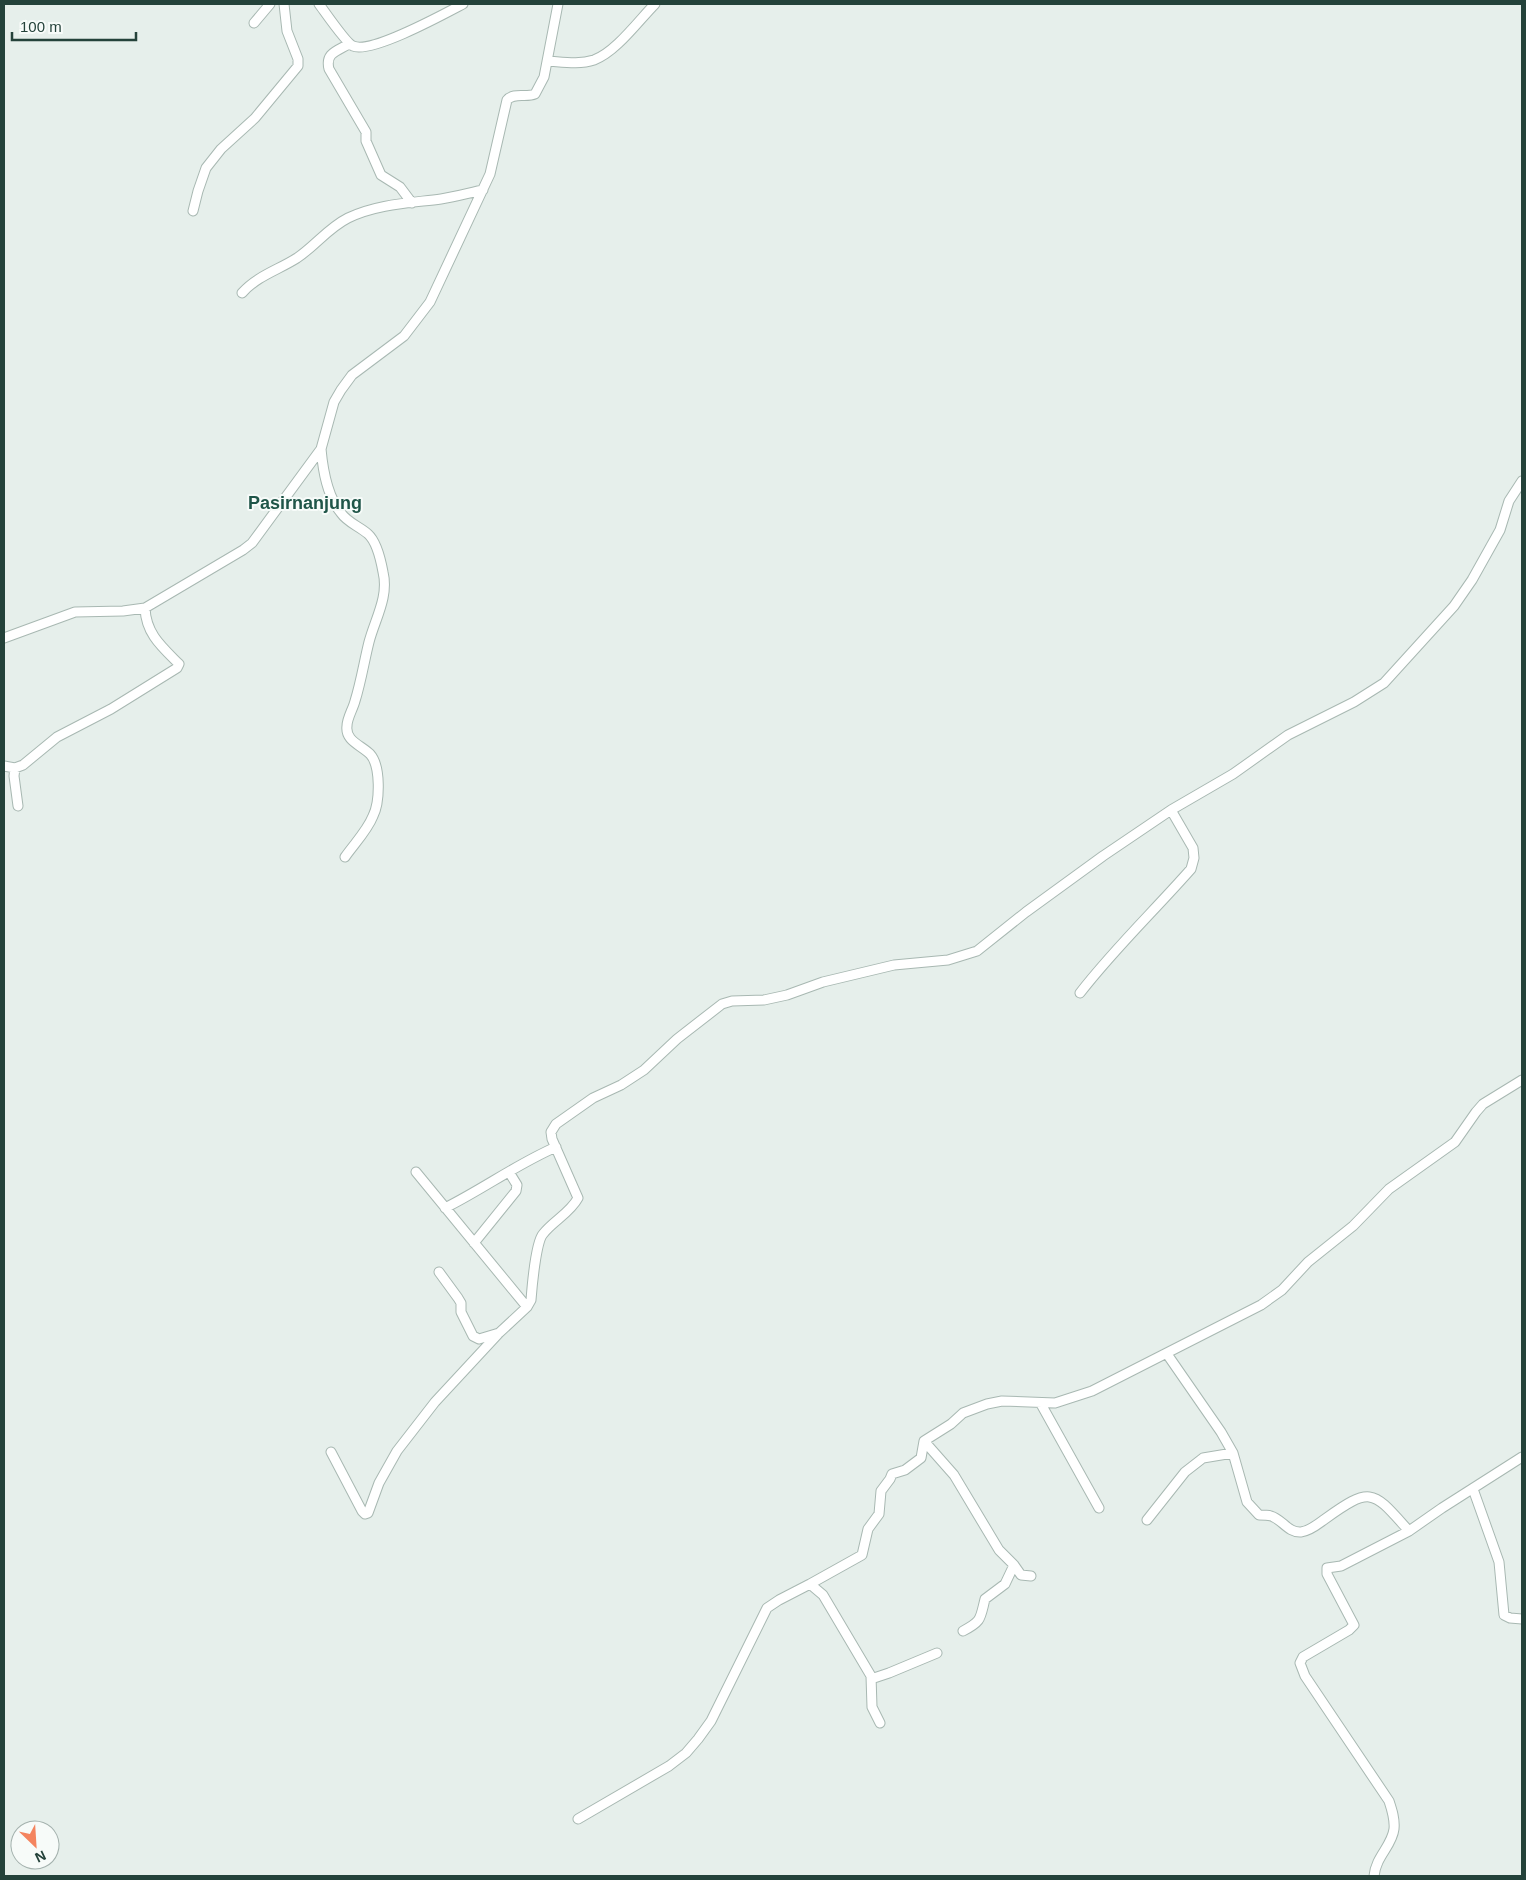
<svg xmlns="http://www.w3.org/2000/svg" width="1526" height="1880" font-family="Helvetica,sans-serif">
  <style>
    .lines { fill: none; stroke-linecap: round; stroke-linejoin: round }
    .street-casing { stroke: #a8b8b2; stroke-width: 11 }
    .street { stroke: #fff; stroke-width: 9 }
    .labels { text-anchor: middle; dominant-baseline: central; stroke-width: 4; stroke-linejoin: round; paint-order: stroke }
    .quarter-label { font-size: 18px; font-weight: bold; fill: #1f5548; stroke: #f7fbf9 }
  </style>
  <rect width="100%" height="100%" fill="#e6efeb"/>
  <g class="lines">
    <defs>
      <path id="street" d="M319 4C325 12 346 43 353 46 371 54 444 14 463 4
        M254 23 270 4
        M349 44C337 51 325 53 329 69L366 132V141L381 175 400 187 412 203
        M547 61C563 62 579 65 594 60 616 52 639 20 655 4
        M193 211 198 191 206 168 221 149 255 118 298 66V59L287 31 284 4
        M242 293C257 276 278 270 297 258 315 246 328 228 348 218 377 204 410 203 441 199 455 197 469 193 483 190
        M321 449C323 471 327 496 341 513 348 523 359 526 368 534 377 542 381 561 383 572 389 597 375 619 369 642 364 662 361 682 355 701 353 709 347 718 347 726 345 741 361 745 370 754 381 766 380 802 373 816 367 831 354 844 345 857
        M4 638 75 612 123 611 145 608 243 550 252 543 321 449 334 402 341 390 352 375 404 336 430 302 490 174 507 100C514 92 526 98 535 94L544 77 558 4
        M4 766 15 768 23 765 57 737 111 709 177 668 179 664C162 647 146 634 145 608
        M15 768 14 776 18 806
        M1080 993C1114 949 1154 911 1191 869L1194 858 1193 848 1171 810
        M416 1172 527 1307
        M445 1208C483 1189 517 1164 556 1147
        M474 1243 516 1191 517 1185 509 1172
        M439 1272 458 1298 461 1303V1312L473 1336 479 1339 499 1333
        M1167 1354 1221 1432 1233 1453 1247 1502 1259 1515C1263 1515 1268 1515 1271 1516 1282 1519 1288 1533 1301 1532 1310 1531 1318 1524 1325 1519 1372 1485 1373 1491 1409 1531
        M1041 1404 1099 1508
        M924 1441 954 1475 999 1550 1014 1565 1021 1575 1031 1576
        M331 1452 362 1511 365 1514 368 1513 379 1483 397 1451 435 1402 499 1333 527 1307 531 1300C532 1287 536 1242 543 1234 553 1221 570 1213 578 1198L552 1139 551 1132 556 1124 593 1098 621 1085 644 1070 677 1039 722 1004 732 1001 764 1000 787 995 823 982 894 965 948 960 977 951 1026 912 1103 856 1171 810 1233 774 1288 735 1354 702 1384 683 1454 606 1472 580 1500 530 1509 501 1522 481
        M1473 1489 1499 1562 1504 1615 1510 1618 1522 1619
        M1147 1520 1185 1472 1203 1458 1233 1453
        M810 1584 823 1595 871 1676 874 1678 889 1673 937 1653
        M963 1631C982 1621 980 1619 985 1599L1005 1584 1014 1565
        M871 1676 872 1707 880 1723
        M578 1819 669 1766 686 1753 698 1739 711 1721 767 1608 779 1600 810 1584 862 1555 868 1529 879 1514 881 1491 890 1479 892 1474 905 1470 921 1458 924 1441 951 1424 963 1413 987 1404 1002 1401 1055 1403 1092 1391 1261 1305 1282 1290 1308 1262 1353 1226 1389 1189 1455 1142 1476 1112 1483 1104 1522 1080
        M1374 1876C1376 1856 1392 1846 1394 1829 1395 1819 1392 1810 1389 1801L1305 1676 1300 1663 1303 1657 1349 1630 1354 1625 1327 1574V1568L1341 1566 1409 1531 1442 1508 1522 1457"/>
    </defs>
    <use href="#street" class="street-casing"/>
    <use href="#street" class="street"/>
  </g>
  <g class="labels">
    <g class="quarter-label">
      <text x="305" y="503">Pasirnanjung</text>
    </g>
  </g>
  <rect width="1526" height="1880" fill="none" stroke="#24423a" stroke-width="10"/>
  <g transform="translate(35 1845) rotate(155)"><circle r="24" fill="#f7fbf9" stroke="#a3b1ad"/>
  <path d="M0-4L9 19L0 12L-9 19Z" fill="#f4845f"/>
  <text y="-8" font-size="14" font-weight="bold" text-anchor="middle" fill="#24423a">N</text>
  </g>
  <path d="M12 32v8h124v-8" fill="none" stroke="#24423a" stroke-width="2.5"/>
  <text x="20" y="32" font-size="15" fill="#24423a" stroke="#f7fbf9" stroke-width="4" paint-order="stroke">100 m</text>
</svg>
